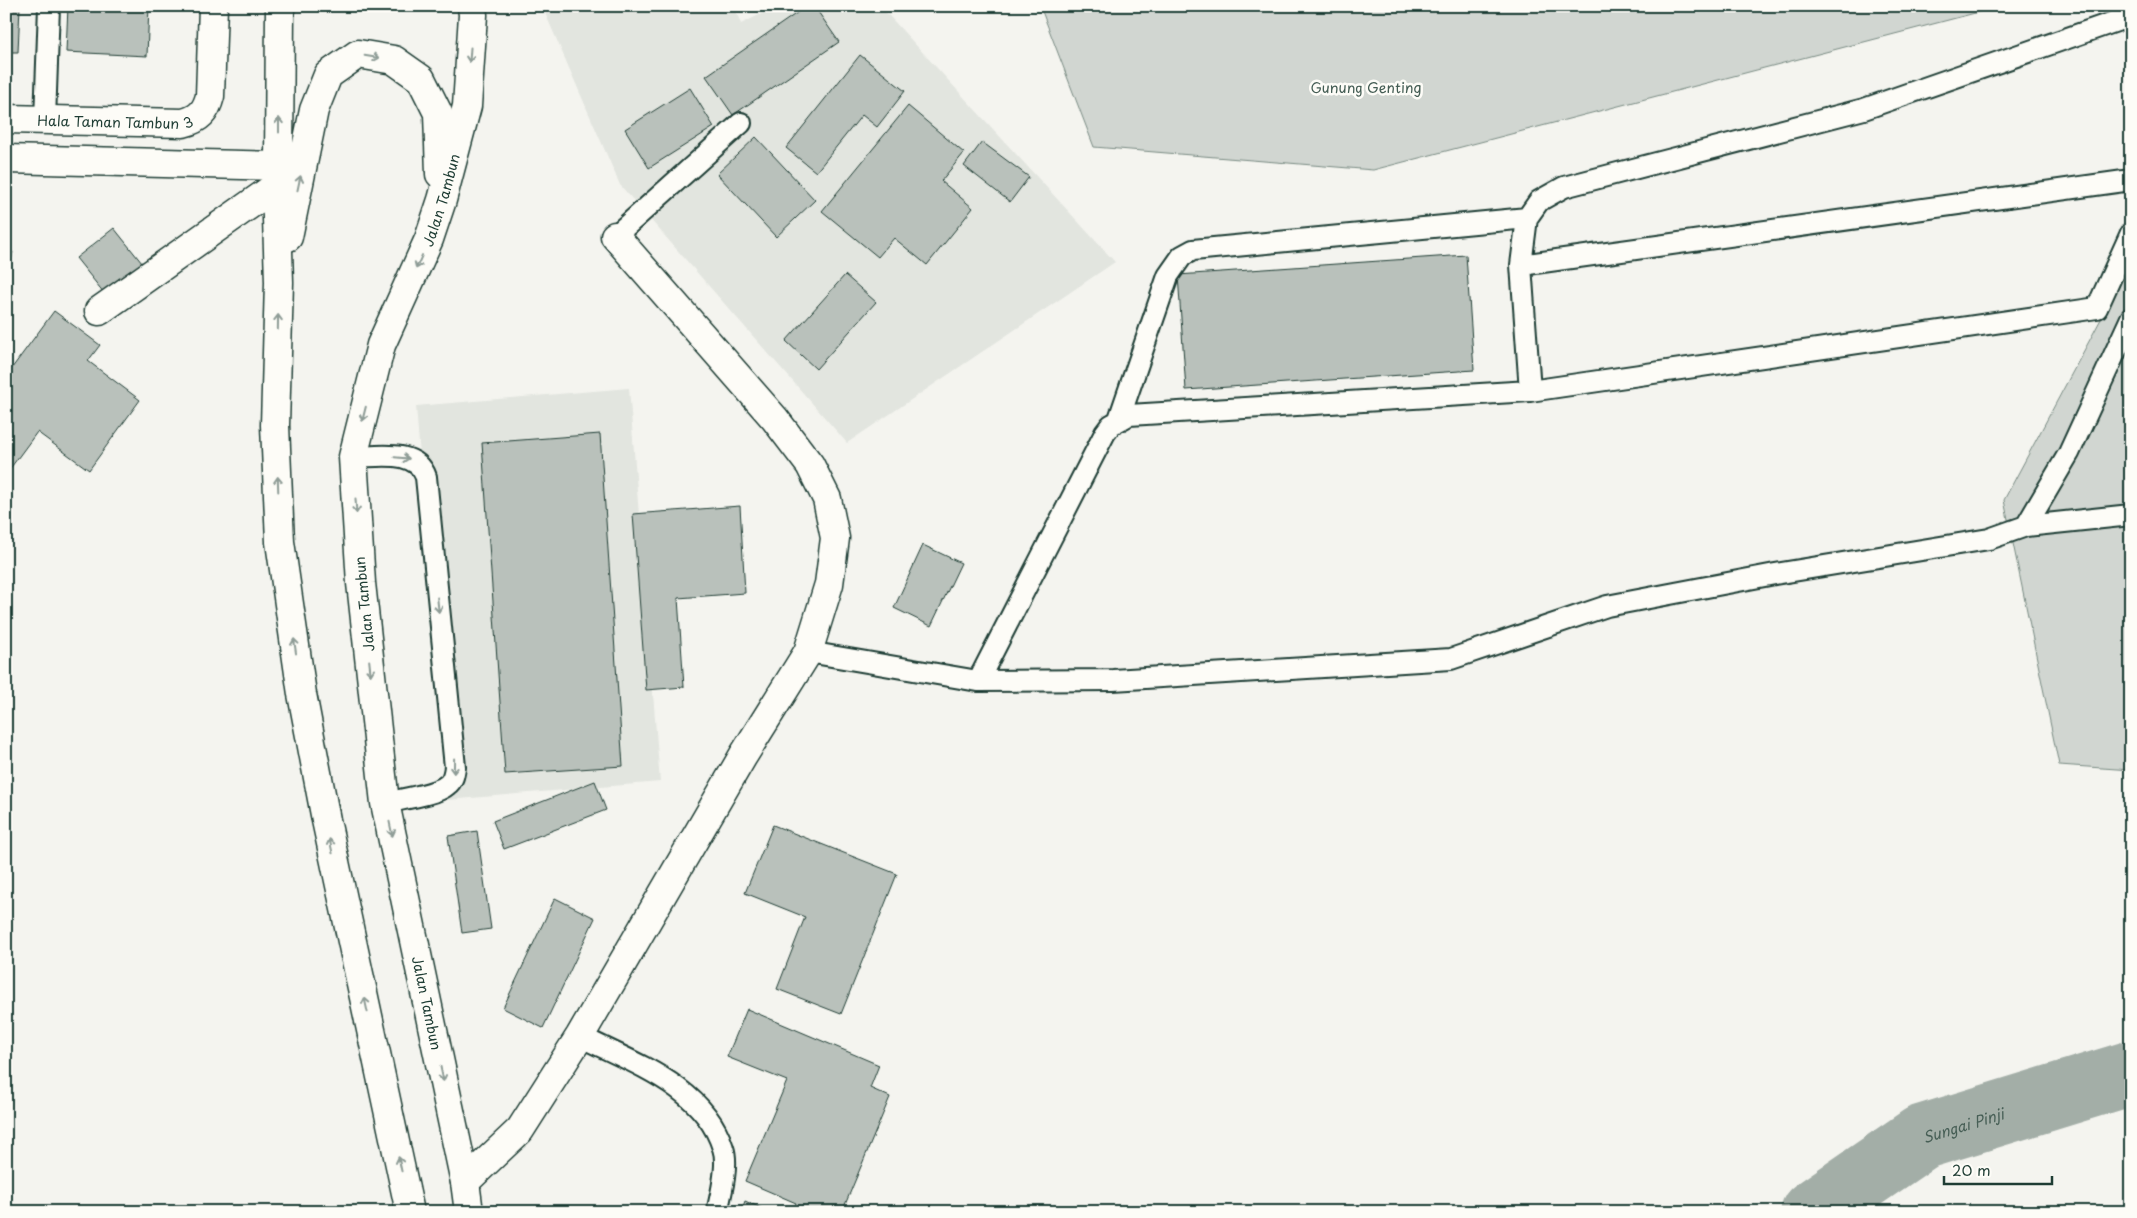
<svg xmlns="http://www.w3.org/2000/svg" width="2137" height="1218" font-family="'Playpen Sans',sans-serif">
  <style>
    .built { fill: #e2e5df }
    .green { fill: #d1d6d1; stroke: #788a82 }
    .lines { fill: none; stroke-linecap: round; stroke-linejoin: round }
    .river { stroke: #a3aea7; stroke-width: 65 }
    .building { fill: #b9c1bb; stroke: #1f3d34 }
    .service-casing { stroke: #1f3d34; stroke-width: 24 }
    .minor-casing { stroke: #1f3d34; stroke-width: 31 }
    .primary-casing { stroke: #1f3d34; stroke-width: 31 }
    .service { stroke: #fdfcf7; stroke-width: 20 }
    .minor { stroke: #fdfcf7; stroke-width: 28 }
    .primary { stroke: #fdfcf7; stroke-width: 28 }
    .oneway { stroke: #8e9c96 }
    .labels { text-anchor: middle; dominant-baseline: central; stroke-width: 5; stroke-linejoin: round; paint-order: stroke }
    .park-label { font-size: 14px; fill: #435c53; stroke: #fdfcf7 }
    .street-label { font-size: 14px; fill: #1f3d34; stroke: #fdfcf7 }
    .water-label { font-size: 15px; font-style: italic; fill: #475f56; stroke: #fdfcf7 }
  </style>
  <rect width="100%" height="100%" fill="#f4f4ef"/>
  <filter id="ink" filterUnits="userSpaceOnUse"><feTurbulence type="fractalNoise" baseFrequency=".02" numOctaves="2"/><feDisplacementMap in="SourceGraphic" scale="10" xChannelSelector="R" yChannelSelector="G"/><feConvolveMatrix kernelMatrix="1 2 1 2 8 2 1 2 1" color-interpolation-filters="sRGB"/></filter>
  <g filter="url(#ink)">
    <path class="built" d="M542 6H734L741 24 777 6H880L1115 262 847 443 620 185Z
      M629 388 660 782 447 800 416 406Z"/>
    <path class="green" d="M1040 6H2002L1373 170 1094 147Z
      M2131 263V770L2059 765 2004 500Z"/>
    <g class="lines">
      <path class="river" id="s1" d="M1813 1212 1922 1137 2131 1073"/>
    </g>
    <path class="building" d="M6 6H20L18 52H6Z
      M68 6H149L147 56 66 52Z
      M807 6H814L839 42 733 115 706 76Z
      M860 55 905 91 877 127 862 115 816 172 786 148Z
      M690 88 714 127 649 168 625 129Z
      M908 106 964 153 941 181 973 208 927 265 894 238 878 257 822 211Z
      M756 137 815 200 776 237 717 174Z
      M982 142 1029 177 1010 202 964 166Z
      M114 228 142 263 104 293 76 258Z
      M6 251 13 252 6 285Z
      M1466 255 1474 370 1186 390 1178 275Z
      M845 275 876 302 816 369 786 341Z
      M54 311 100 345 88 361 140 400 89 470 37 432 6 474V376Z
      M600 434 623 766 505 774 482 443Z
      M740 506 745 593 678 598 684 687 646 690 633 514Z
      M923 545 961 563 931 626 894 608Z
      M595 781 606 810 504 849 493 821Z
      M773 825 897 874 841 1014 777 989 805 917 745 893Z
      M477 831 491 929 462 933 448 836Z
      M555 898 595 918 543 1028 503 1008Z
      M747 1009 879 1065 870 1088 890 1097 842 1212H792L796 1203 745 1181 787 1081 727 1057Z
      M745 1201 770 1212H741Z"/>
    <g class="lines">
      <defs>
        <path id="service" d="M45 120 49 6
          M615 236 741 123
          M1521 265 2131 180
          M1530 391 1521 265 1527 218 1539 201 1564 187 1864 109 2131 16
          M1119 419 1168 276 1182 256 1193 250 1527 218
          M353 457C378 457 416 448 426 477L455 767C454 774 453 781 447 785 436 795 401 799 385 803
          M2026 526 2131 515
          M808 652 978 681 1113 680 1451 659 1607 606 1775 574 1989 539 2026 526 2069 453 2131 318
          M978 681 1105 433 1111 425 1129 415 1530 391 2097 308 2131 233
          M580 1036C632 1063 704 1086 723 1148 729 1164 721 1195 717 1212"/>
        <g id="minor">
          <path id="s2" d="M6 119 183 123C199 119 206 112 210 96L213 6"/>
          <path d="M6 159 279 166"/>
          <path d="M99 311 276 186"/>
          <path d="M465 1182 520 1130 580 1036 743 756 808 652 829 584 835 538 827 499 810 465 775 419 615 236"/>
        </g>
        <g id="primary">
          <path d="M280 6 279 166 276 186 279 282 275 425 280 542 302 694 326 820 410 1212"/>
          <path d="M288 237 314 110 328 75 358 54 394 60 421 79 438 113 440 174"/>
          <path id="s3" d="M469 1212 465 1182 385 803 361 583 353 457 381 345 429 239 442 200 467 106 473 15 472 6"/>
        </g>
      </defs>
      <use href="#service" class="service-casing"/>
      <use href="#minor" class="minor-casing"/>
      <use href="#primary" class="primary-casing"/>
      <use href="#service" class="service"/>
      <use href="#minor" class="minor"/>
      <use href="#primary" class="primary"/>
    </g>
    <defs><path id="oneway-shaft" d="M-6 0H5M1.5-3L5.5 0L1.5 3" fill="none" stroke-width="1.6" stroke-linecap="round" stroke-linejoin="round" transform="scale(1.25)"/></defs>
    <g class="oneway">
      <use href="#oneway-shaft" transform="translate(470 55) rotate(94)"/>
      <use href="#oneway-shaft" transform="translate(372 57) rotate(10)"/>
      <use href="#oneway-shaft" transform="translate(279 125) rotate(-90)"/>
      <use href="#oneway-shaft" transform="translate(299 183) rotate(-78)"/>
      <use href="#oneway-shaft" transform="translate(419 262) rotate(114)"/>
      <use href="#oneway-shaft" transform="translate(278 322) rotate(-89)"/>
      <use href="#oneway-shaft" transform="translate(364 414) rotate(104)"/>
      <use href="#oneway-shaft" transform="translate(402 458) rotate(5)"/>
      <use href="#oneway-shaft" transform="translate(278 484) rotate(-92)"/>
      <use href="#oneway-shaft" transform="translate(356 506) rotate(86)"/>
      <use href="#oneway-shaft" transform="translate(438 605) rotate(84)"/>
      <use href="#oneway-shaft" transform="translate(295 646) rotate(-98)"/>
      <use href="#oneway-shaft" transform="translate(370 668) rotate(84)"/>
      <use href="#oneway-shaft" transform="translate(454 766) rotate(91)"/>
      <use href="#oneway-shaft" transform="translate(391 829) rotate(78)"/>
      <use href="#oneway-shaft" transform="translate(331 846) rotate(-102)"/>
      <use href="#oneway-shaft" transform="translate(366 1005) rotate(-102)"/>
      <use href="#oneway-shaft" transform="translate(442 1074) rotate(78)"/>
      <use href="#oneway-shaft" transform="translate(400 1164) rotate(-102)"/>
    </g>
  </g>
  <g class="labels">
    <g class="park-label">
      <text x="1366" y="87">Gunung Genting</text>
    </g>
    <g class="street-label">
      <text stroke="none"><textPath href="#s2" startOffset="109">Hala Taman Tambun 3</textPath></text>
      <text stroke="none"><textPath href="#s3" startOffset="1038">Jalan Tambun</textPath></text>
      <text transform="translate(364 604) rotate(-96)">Jalan Tambun</text>
      <text transform="translate(427 1003) rotate(78)">Jalan Tambun</text>
    </g>
    <g class="water-label">
      <text stroke="none"><textPath href="#s1" startOffset="175">Sungai Pinji</textPath></text>
    </g>
  </g>
  <rect width="2137" height="1218" fill="none" stroke="#fdfcf7" stroke-width="25"/>
  <rect x="12" y="12" width="2112" height="1193" fill="none" stroke="#1f3d34" stroke-width="2" filter="url(#ink)"/>
  <path d="M1944 1176v8h108v-8" fill="none" stroke="#1f3d34" stroke-width="2.5"/>
  <text x="1952" y="1176" font-size="15" fill="#1f3d34" stroke="#fdfcf7" stroke-width="4" paint-order="stroke">20 m</text>
</svg>
